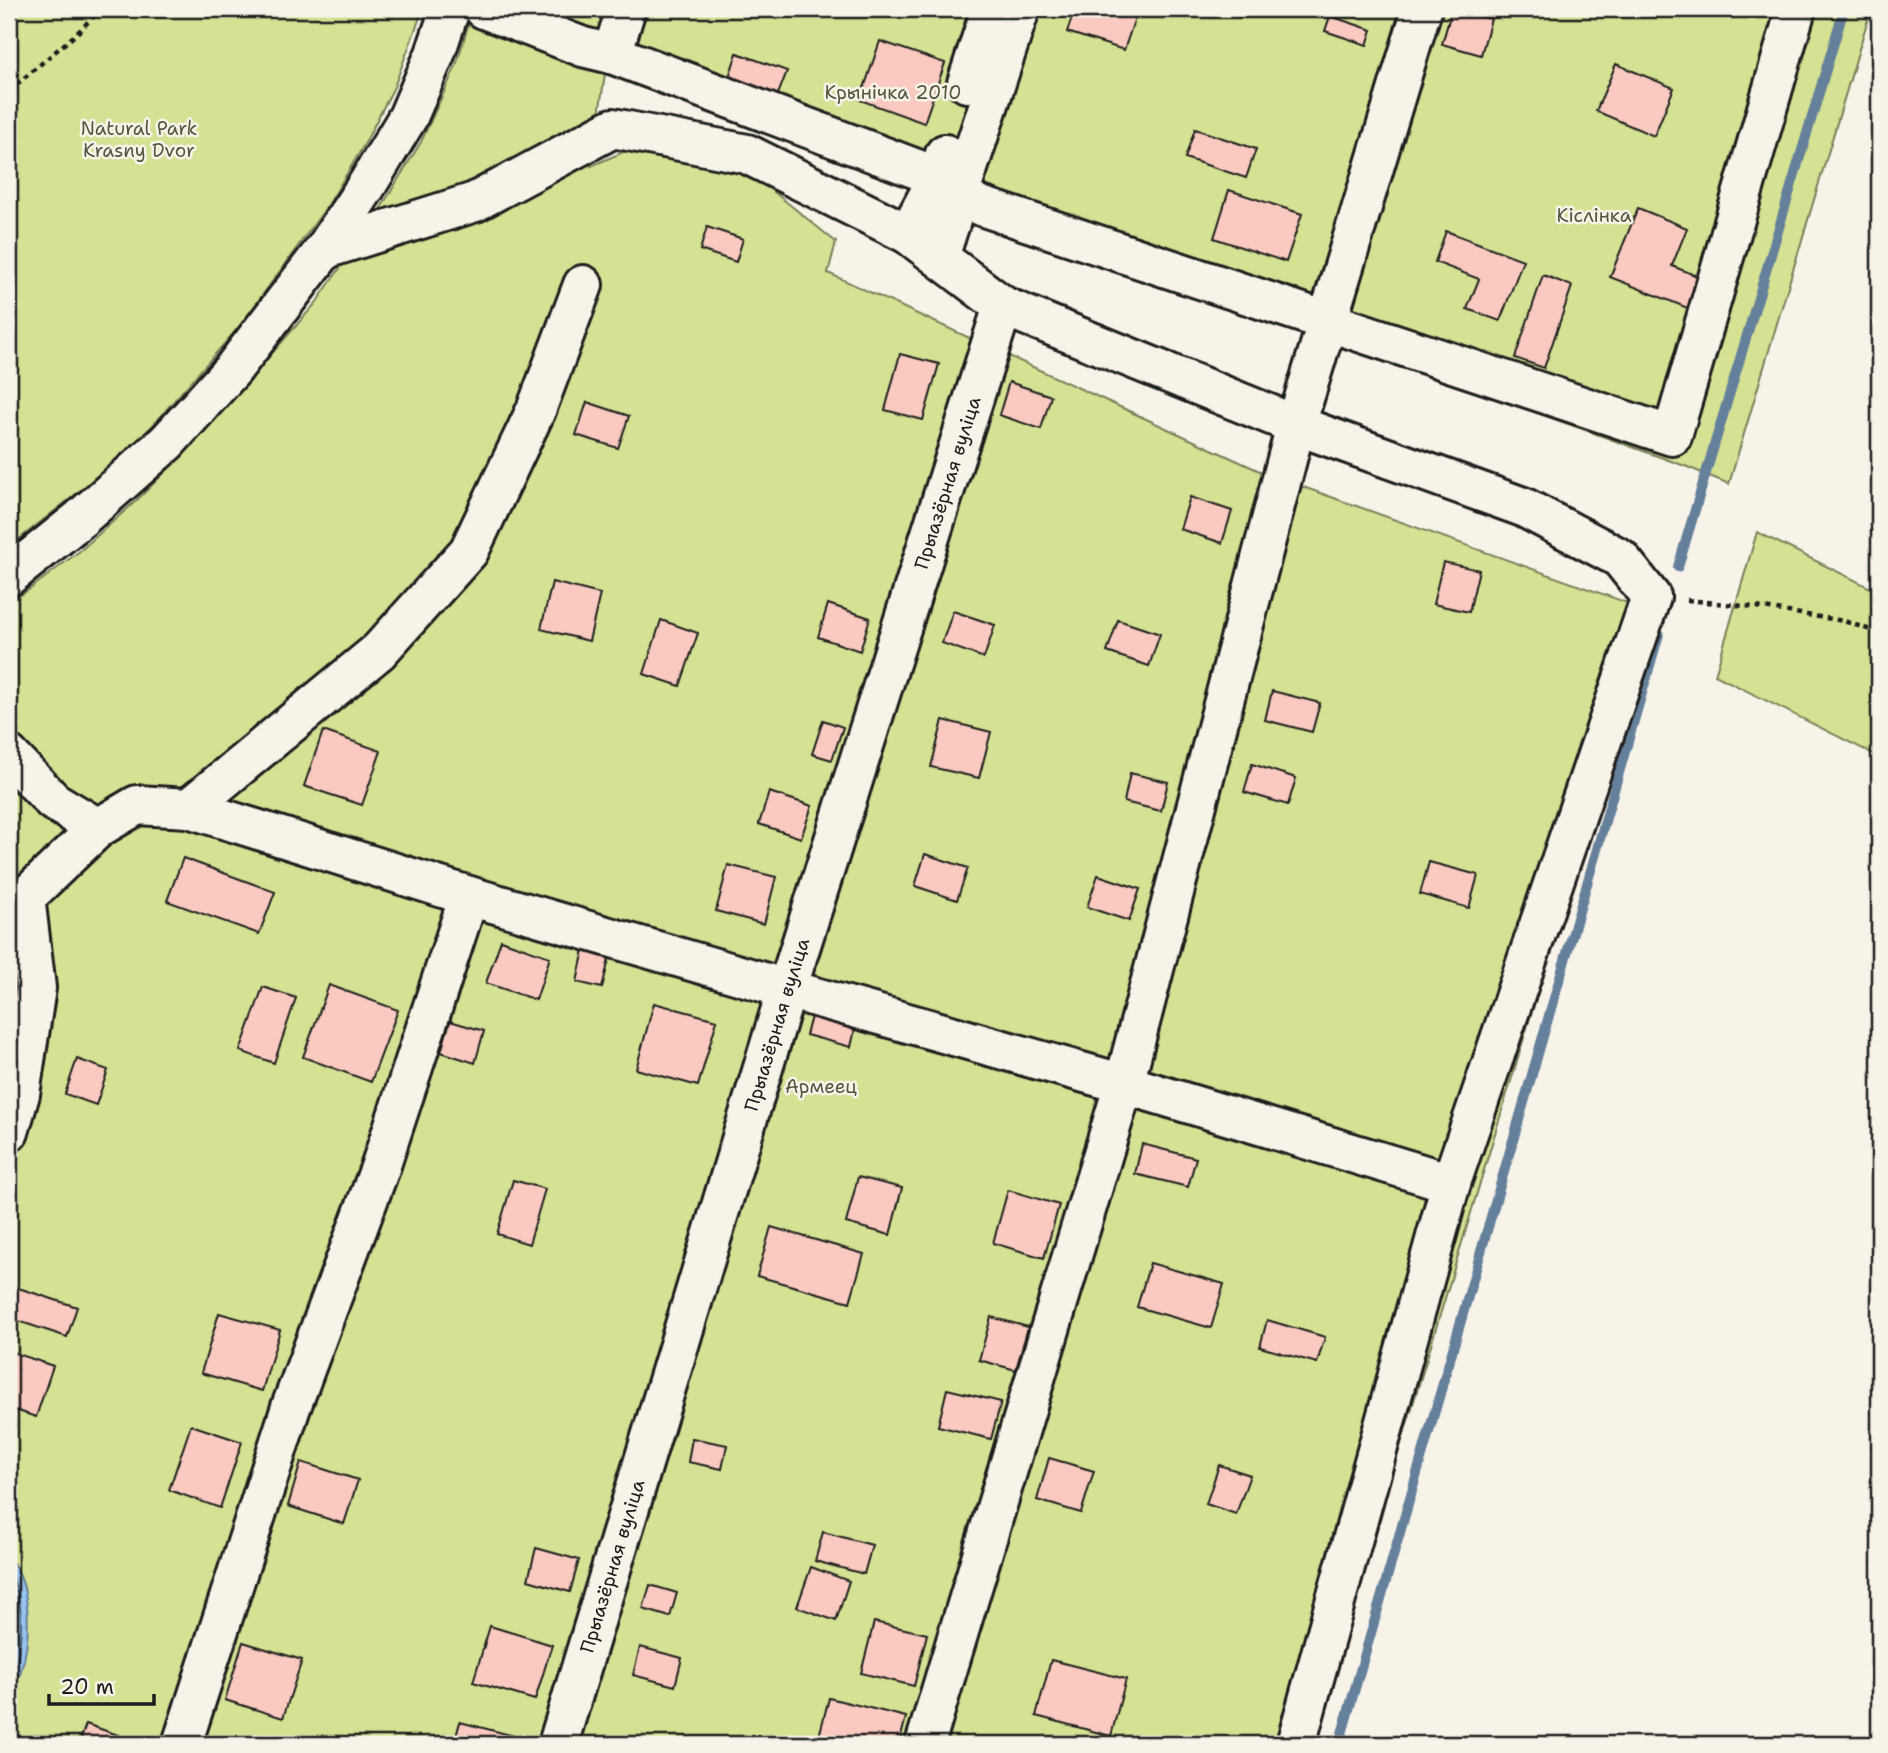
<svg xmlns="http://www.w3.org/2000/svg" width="1888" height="1753" font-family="'Shantell Sans',sans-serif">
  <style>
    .green { fill: #d5e193; stroke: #787e58; stroke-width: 2 }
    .water { fill: #96c3f0; stroke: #65809b; stroke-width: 2 }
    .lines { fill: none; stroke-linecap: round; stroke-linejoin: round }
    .shore { stroke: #4d5f71; stroke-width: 2 }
    .stream { stroke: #65809b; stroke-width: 10 }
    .building { fill: #facac0; stroke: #1c1c1c; stroke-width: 2 }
    .minor-casing { stroke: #1c1c1c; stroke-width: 44 }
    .path { stroke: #1c1c1c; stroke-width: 4.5; stroke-dasharray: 5 5; stroke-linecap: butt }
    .minor { stroke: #f7f3e8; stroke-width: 38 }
    .labels { text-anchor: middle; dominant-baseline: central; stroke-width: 5; stroke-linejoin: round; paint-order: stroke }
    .park-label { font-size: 19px; fill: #545740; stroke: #f7f3e8 }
    .street-label { font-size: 19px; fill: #1c1c1c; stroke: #f7f3e8 }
  </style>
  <rect width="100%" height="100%" fill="#f7f3e8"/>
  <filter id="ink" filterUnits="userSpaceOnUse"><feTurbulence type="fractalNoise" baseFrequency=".0143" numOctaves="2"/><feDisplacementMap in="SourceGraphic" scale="14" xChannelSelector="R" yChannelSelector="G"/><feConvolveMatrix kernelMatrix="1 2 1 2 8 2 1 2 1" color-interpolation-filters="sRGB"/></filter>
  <g filter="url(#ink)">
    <path class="green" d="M9 9H423L394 87 364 145 328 205 239 327 151 427 100 475 9 547Z
      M473 9H1871L1729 484 1685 466 947 200 928 195 605 74 591 166 646 142 747 170 836 242 828 273 1264 473 1653 612 1310 1744H9V603L30 589 81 550 137 500 193 444 316 303 377 214 421 142 456 66Z
      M1757 532 1879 592V757L1715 675Z"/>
    <path class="water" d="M9 1558C33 1585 31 1642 20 1674 17 1681 12 1687 9 1693Z"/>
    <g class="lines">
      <path class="shore" d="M9 1568C12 1577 16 1586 18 1596 24 1619 21 1659 9 1680"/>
      <path class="stream" d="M1678 567 1844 9
        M1339 1744 1659 634"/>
    </g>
    <path class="building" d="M1075 9H1138L1124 50 1067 32Z
      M1452 9 1491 19 1481 55 1442 44Z
      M1330 16 1372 30 1367 45 1325 31Z
      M880 41 945 63 924 123 860 100Z
      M737 53 787 71 777 97 728 80Z
      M1616 64 1674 88 1654 136 1596 111Z
      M1195 129 1256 149 1246 178 1185 158Z
      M1229 190 1302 214 1286 262 1214 238Z
      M1638 208 1687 228 1672 266 1702 278 1690 309 1610 277Z
      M707 227 743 239 736 262 700 250Z
      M1446 231 1523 260 1500 321 1467 309 1479 279 1435 262Z
      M1543 275 1572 286 1544 368 1515 358Z
      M900 354 939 364 923 420 885 410Z
      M1009 382 1051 396 1041 429 999 415Z
      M587 402 629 416 618 448 576 435Z
      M1190 497 1232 511 1222 543 1180 529Z
      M1443 562 1479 570 1469 612 1433 604Z
      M552 582 600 594 589 641 541 629Z
      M828 604 870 618 860 651 818 637Z
      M953 611 995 625 984 658 942 643Z
      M661 620 698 633 680 686 644 674Z
      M1118 620 1160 634 1149 666 1107 652Z
      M1272 691 1320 703 1312 732 1265 720Z
      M823 720 843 727 832 760 812 754Z
      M943 720 991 732 979 778 931 767Z
      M323 731 381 751 362 805 304 786Z
      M1252 764 1296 778 1288 805 1244 792Z
      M1130 773 1168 782 1161 811 1124 802Z
      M769 792 812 806 801 838 759 824Z
      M925 854 968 868 957 900 915 886Z
      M183 858 275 892 259 934 167 901Z
      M1429 862 1478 875 1469 908 1420 894Z
      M728 865 776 877 764 924 716 911Z
      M1098 875 1140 889 1129 921 1087 907Z
      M501 940 550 957 536 1000 486 983Z
      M585 945 611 951 602 988 577 982Z
      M329 985 398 1010 371 1082 303 1057Z
      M263 987 296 998 274 1063 240 1051Z
      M654 1003 717 1020 698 1086 636 1069Z
      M813 1009 857 1020 851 1047 806 1035Z
      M450 1021 484 1031 475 1063 441 1052Z
      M77 1059 108 1070 96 1105 65 1094Z
      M1142 1144 1196 1158 1188 1187 1135 1174Z
      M858 1177 902 1188 890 1235 846 1223Z
      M513 1180 545 1189 529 1244 497 1234Z
      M1008 1190 1059 1205 1044 1258 993 1243Z
      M771 1227 864 1254 850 1302 757 1276Z
      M1150 1263 1224 1284 1211 1328 1137 1307Z
      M9 1285 77 1307 67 1337 9 1318Z
      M219 1313 280 1330 262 1391 201 1373Z
      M991 1317 1028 1327 1016 1370 979 1360Z
      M1267 1320 1325 1337 1317 1363 1260 1347Z
      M9 1351 53 1366 36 1417 9 1408Z
      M947 1389 1001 1402 991 1439 938 1426Z
      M191 1425 242 1442 220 1508 169 1490Z
      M692 1438 727 1445 722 1469 688 1462Z
      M1049 1458 1094 1471 1081 1513 1037 1500Z
      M301 1462 358 1480 344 1524 288 1506Z
      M1219 1465 1250 1475 1236 1514 1206 1504Z
      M823 1532 872 1545 864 1574 815 1561Z
      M536 1548 579 1560 570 1592 528 1580Z
      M811 1567 849 1581 836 1621 797 1607Z
      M650 1585 677 1593 670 1617 643 1609Z
      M874 1622 927 1634 914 1686 861 1673Z
      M490 1626 552 1645 535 1700 473 1682Z
      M243 1642 302 1660 283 1718 225 1700Z
      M640 1647 682 1658 675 1686 633 1675Z
      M1051 1660 1126 1679 1111 1736 1036 1716Z
      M829 1698 906 1717 899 1744H817Z
      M460 1722 522 1738 520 1744H454Z
      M86 1724 141 1743 140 1744H79Z"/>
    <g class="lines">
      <defs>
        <g id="minor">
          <path d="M484 9 583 47 612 54"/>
          <path d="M626 9 612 54 938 177"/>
          <path d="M967 83 991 9"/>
          <path d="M957 198 1672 436 1796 9"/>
          <path d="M908 234 938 177 945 154"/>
          <path d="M325 249 475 202 613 128 747 154 908 234 1003 306 1296 425 1523 507 1620 558 1651 597 1451 1183 1296 1744"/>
          <path d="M939 257 1020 9"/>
          <path d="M9 576 80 519 167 442 233 369 325 249 367 185 408 117 435 54 450 9"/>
          <path d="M9 755 53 801 98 828"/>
          <path d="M189 808 379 651 469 551 536 410 583 285"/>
          <path d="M9 913 98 828 137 805 189 808 469 896 787 989 1124 1084 1451 1183"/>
          <path d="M9 1132 20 1094 36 988 25 897"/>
          <path d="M182 1744 291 1407 380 1168 469 896"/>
          <path id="s1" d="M558 1744 787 989 1003 306"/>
          <path d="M925 1744 1124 1084 1296 425 1422 9"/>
        </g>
      </defs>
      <use href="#minor" class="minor-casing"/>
      <path class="path" d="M9 91 76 34 101 9
        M1687 600 1764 608 1844 621 1879 633"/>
      <use href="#minor" class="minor"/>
    </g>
  </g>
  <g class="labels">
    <g class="park-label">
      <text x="893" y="92">Крынічка 2010</text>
      <text x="139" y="128">Natural Park<tspan x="139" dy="22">Krasny Dvor</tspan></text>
      <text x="1594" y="215">Кіслінка</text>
      <text x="821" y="1086">Армеец</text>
    </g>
    <g class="street-label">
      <text stroke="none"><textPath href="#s1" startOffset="1320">Прыазёрная вуліца</textPath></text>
      <text stroke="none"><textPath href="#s1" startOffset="752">Прыазёрная вуліца</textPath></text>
      <text stroke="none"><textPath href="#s1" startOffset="186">Прыазёрная вуліца</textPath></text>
    </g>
  </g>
  <rect width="1888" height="1753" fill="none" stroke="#f7f3e8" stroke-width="35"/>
  <rect x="18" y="18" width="1853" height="1718" fill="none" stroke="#1c1c1c" stroke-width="2.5" filter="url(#ink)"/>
  <path d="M49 1694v10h105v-10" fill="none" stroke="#1c1c1c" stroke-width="3.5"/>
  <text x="60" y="1694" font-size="21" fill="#1c1c1c" stroke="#f7f3e8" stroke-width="5" paint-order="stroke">20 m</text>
</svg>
